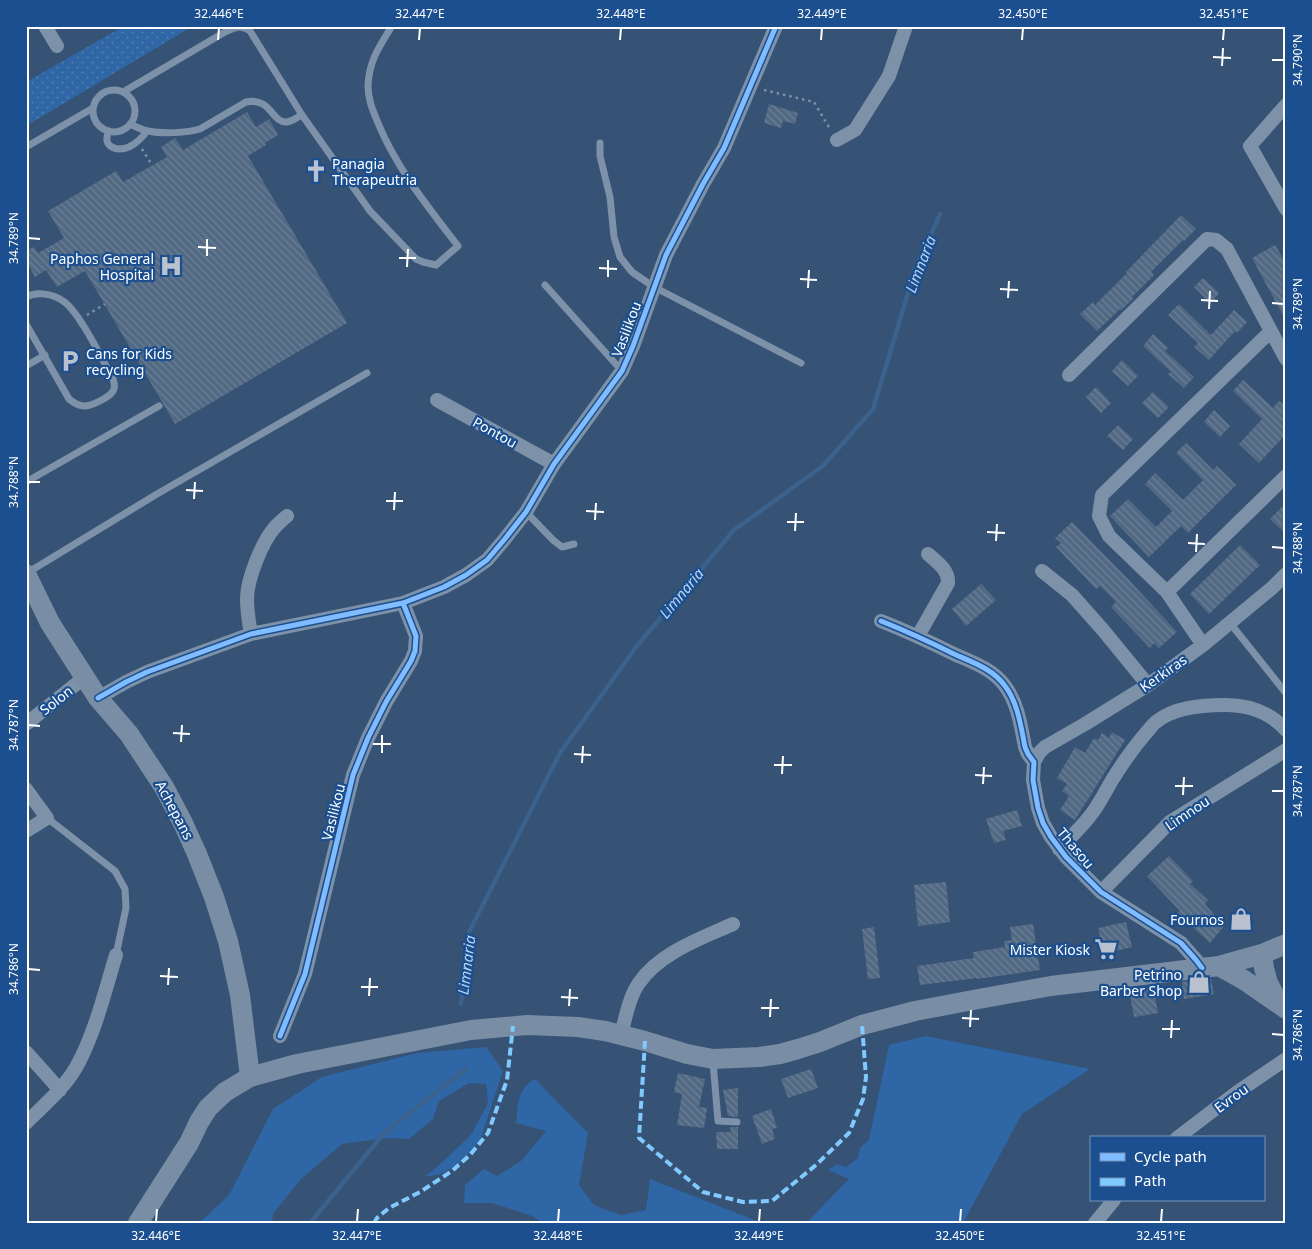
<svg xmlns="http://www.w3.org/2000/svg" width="1312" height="1249" font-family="'Noto Sans',sans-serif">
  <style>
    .grass { fill: #2f66a5 }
    .park { fill: url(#park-dots) }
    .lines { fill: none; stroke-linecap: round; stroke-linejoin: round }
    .stream { stroke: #3b618d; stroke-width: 4.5 }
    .building { fill: url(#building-back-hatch) }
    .path { stroke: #7d92a8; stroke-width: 2.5; stroke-dasharray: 2.5 4; stroke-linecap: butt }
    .lane { stroke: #7d92a8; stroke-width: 7 }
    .street { stroke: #7d92a8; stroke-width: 14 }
    .secondary { stroke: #798da4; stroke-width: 20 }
    .quiet { stroke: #80caff; stroke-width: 4; stroke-dasharray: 8 4; stroke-linecap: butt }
    .cycleway-casing { stroke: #1b4f8f; stroke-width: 8 }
    .cycleway { stroke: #80bcff; stroke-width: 5 }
    .ticks { fill: none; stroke: #fff; stroke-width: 2 }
    .labels { text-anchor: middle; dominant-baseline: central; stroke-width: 4.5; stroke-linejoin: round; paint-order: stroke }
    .poi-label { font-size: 14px; fill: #fff; stroke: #1b4f8f; text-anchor: end }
    .street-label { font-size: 14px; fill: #fff; stroke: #1b4f8f }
    .water-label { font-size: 15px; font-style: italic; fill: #b5d3f5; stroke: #1b4f8f }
    .neatline { fill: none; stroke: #fff; stroke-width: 2 }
    .ticks-label { font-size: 12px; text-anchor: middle; fill: #fff }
  </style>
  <defs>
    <pattern id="park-dots" width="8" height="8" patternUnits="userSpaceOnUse" patternTransform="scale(1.25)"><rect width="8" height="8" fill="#2f66a5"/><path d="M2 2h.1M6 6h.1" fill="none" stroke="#4e7db2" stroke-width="1.8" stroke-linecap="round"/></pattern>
    <pattern id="building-back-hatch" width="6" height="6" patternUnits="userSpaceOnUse" patternTransform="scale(1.25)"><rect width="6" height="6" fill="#526984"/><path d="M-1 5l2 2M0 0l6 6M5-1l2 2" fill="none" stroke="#6c8096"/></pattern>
  </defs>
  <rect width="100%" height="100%" fill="#365274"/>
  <path class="grass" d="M926 1036 1090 1069 1022 1114 963 1223H806L849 1179 828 1170 837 1164 846 1167 858 1158 860 1148 869 1140 889 1045Z
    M486 1047 503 1071 480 1141 459 1164 441 1174 424 1177 437 1167 471 1135 488 1103 486 1084 469 1083 439 1101 433 1119 409 1139 387 1138 342 1144 301 1179 273 1214 272 1223H199L229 1195 273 1109 322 1077 417 1053Z
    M535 1079 588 1133 579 1185 594 1205 621 1215 646 1210 650 1179 757 1221 756 1223H543L532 1216 492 1203H464L465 1185 484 1169 497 1176 521 1161 546 1131 516 1123C518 1105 517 1089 535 1079Z"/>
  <path class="park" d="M124 26H193L26 126V82Z"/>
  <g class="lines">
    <path class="stream" d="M461 1004 469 932 560 753 636 647 734 530 823 466 873 409 915 270 940 214
      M310 1223 385 1132 466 1069"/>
  </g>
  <path class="building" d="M769 104 798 113 795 124 783 121 781 128 764 123Z
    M247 112 256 127 269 119 278 135 265 143 266 145 248 156 347 323 175 424 85 271 57 287 46 270 35 277 26 261V251L34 247 38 253 64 238 48 211 116 171 123 182 167 157 161 147 175 138 183 150Z
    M1181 215 1196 229 1184 241 1183 240 1151 272 1154 275 1132 297 1133 299 1121 310 1120 309 1097 331 1080 314 1093 302 1095 305 1127 273 1126 272Z
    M1275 245 1286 263V321L1252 258Z
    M1203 278 1219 293 1210 303 1194 287Z
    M1179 304 1211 335 1234 310 1247 322 1237 333 1235 331 1209 360 1194 347 1198 343 1168 315Z
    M1153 334 1168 348 1165 351 1194 377 1184 388 1168 374 1171 372 1143 346Z
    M1122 360 1138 376 1128 386 1112 371Z
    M1243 380 1273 408 1279 401 1286 407V434L1259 463 1239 444 1262 419 1233 391Z
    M1096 387 1111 403 1101 413 1086 397Z
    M1153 392 1169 407 1158 418 1142 403Z
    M1214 410 1230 426 1220 437 1204 422Z
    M1118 425 1133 439 1123 450 1107 436Z
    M1186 443 1213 470 1217 466 1236 485 1188 533 1181 526 1149 557 1110 516 1128 499 1156 527 1172 511 1145 484 1155 473 1183 500 1203 480 1176 453Z
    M1286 503V534L1270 519Z
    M1072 522 1128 579 1177 632 1159 648 1154 643 1150 648 1111 607 1116 602 1100 586 1096 589 1056 547 1061 543 1055 538Z
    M1240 545 1260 565 1209 614 1190 594Z
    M981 584 996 600 966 626 952 609Z
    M1112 732 1125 740 1075 820 1060 810 1069 796 1062 791 1067 784 1057 778 1075 747 1085 753 1094 738 1098 740 1102 733 1109 738Z
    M1017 810 1022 826 1003 831 1006 840 994 843 986 819Z
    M1169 856 1193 881 1190 884 1208 900 1205 904 1224 926 1210 943 1177 913 1180 911 1147 876Z
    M946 882 950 922 918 926 914 885Z
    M1126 922 1132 947 1104 954 1098 928Z
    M1033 924 1040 970 977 979V978L920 985 917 966 974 958 973 952 1005 947 1004 941 1012 940 1010 927Z
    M874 927 880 978 868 979 862 929Z
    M1211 979 1214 994 1184 999 1182 982Z
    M1153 986 1158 1013 1134 1017 1129 990Z
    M811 1069 818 1088 788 1098 781 1079Z
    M678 1073 705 1079 699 1107 707 1108 704 1128 677 1125 682 1094 674 1092Z
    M738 1088V1117L728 1116 723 1090Z
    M771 1109 777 1128 772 1129 775 1139 762 1144 752 1116Z
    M730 1127H738V1149H717L716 1132H731Z"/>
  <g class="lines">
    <path class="path" d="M764 90 814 102 830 129
      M142 149 152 165
      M87 315 105 304"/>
    <path class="lane" d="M93 111a21 21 0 1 1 42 0a21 21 0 1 1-42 0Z
      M123 92 225 32C234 28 241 24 250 31L302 115 370 211 416 259 423 262 436 265 458 246C428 207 397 169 378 123 373 111 368 100 368 86 369 61 379 47 392 26
      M130 124C136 127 142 130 148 131 162 134 187 133 200 129L246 102C272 97 271 123 287 122 293 121 297 117 302 115
      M109 131C101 147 117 152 129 147 137 143 142 138 147 131
      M600 143V156L610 197 614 237 620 257 632 272 654 287 801 363
      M26 147 93 108
      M545 285 622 371
      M26 297C37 291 53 294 63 301 79 311 103 361 113 379 114 383 116 387 113 391 109 398 91 406 84 406 78 406 74 403 69 399L26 324
      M26 366 45 355
      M26 482 159 406
      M526 512 553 540 562 547 574 544
      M27 573 157 494 367 373
      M1230 623 1285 692
      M47 818 115 871 125 889 126 908 116 955
      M713 1062 718 1121 737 1122"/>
    <path class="street" d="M45 26 57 46
      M1286 105 1250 146 1286 209
      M837 140 855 130 889 76 906 26
      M1069 375 1207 239 1216 240 1227 249 1286 359
      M437 400 554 464
      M1042 571 1072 595 1103 630 1148 685
      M1167 592 1286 476
      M881 621C906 631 930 642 954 654 972 662 993 669 1005 686 1018 703 1021 727 1025 747L1028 754 1034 762 1033 780 1038 808 1043 823 1051 837 1066 857 1101 892 1181 943 1196 960 1202 968
      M251 634C249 623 247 611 247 599 247 579 262 542 275 527 279 523 283 519 287 516
      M918 636 948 583C949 570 937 562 928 554
      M1203 645 1167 592 1109 536 1099 516 1102 495 1271 331
      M98 698 126 682 147 672 251 634 403 603 444 587 466 575 487 560 504 540 526 512 554 464 622 371 633 346 666 255 703 184 724 148 776 26
      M26 724 85 677
      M1034 762 1039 753 1045 747 1085 724 1148 685 1203 645 1272 588 1286 574
      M26 789 47 818 26 831
      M1059 849C1071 837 1083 826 1093 812 1101 801 1107 788 1114 777 1124 761 1134 747 1146 733 1149 730 1152 725 1156 722 1174 707 1202 705 1225 705 1248 705 1270 712 1286 730
      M1101 892 1170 822 1286 750
      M621 1034C626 1017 629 997 639 983 659 953 702 938 733 924
      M280 1036 305 974 353 775 368 738 386 702 411 661 415 651 416 636 403 603
      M26 1052 60 1090
      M26 1123C45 1104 67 1086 79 1062 96 1029 105 991 116 955
      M1177 1138 1236 1093 1286 1059
      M1095 1223 1114 1200"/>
    <path class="secondary" d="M26 574 50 623 98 698 129 734 164 787 183 823 197 854 214 897 228 941 240 995 250 1077
      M1262 954 1264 968 1268 983 1279 1004
      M1219 966 1244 980 1286 1009
      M138 1223 189 1143 199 1122 208 1108 225 1092 250 1077 297 1064 471 1030 527 1025 578 1027 605 1031 645 1041 687 1054 713 1059 759 1057 780 1054 798 1049 820 1042 862 1025 915 1011 973 1000 1051 986 1219 966 1262 954 1286 944"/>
    <path class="quiet" d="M645 1041 639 1138 703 1192 743 1202 772 1201 816 1165 849 1133 863 1099 866 1077 862 1025
      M374 1223 377 1218 389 1208 420 1192 452 1171 470 1155 488 1133 507 1080 513 1026"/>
    <defs>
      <path id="cycleway" d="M881 621C906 631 930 642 954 654 972 662 993 669 1005 686 1018 703 1021 727 1025 747L1028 754 1034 762 1033 780 1038 808 1043 823 1051 837 1066 857 1101 892 1181 943 1196 960 1202 968
        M98 698 126 682 147 672 251 634 403 603 444 587 466 575 487 560 504 540 526 512 554 464 622 371 633 346 666 255 703 184 724 148 776 26
        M280 1036 305 974 353 775 368 738 386 702 411 661 415 651 416 636 403 603"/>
    </defs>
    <use href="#cycleway" class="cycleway-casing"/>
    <use href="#cycleway" class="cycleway"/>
  </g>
  <path class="ticks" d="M218 40 219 28M419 40 420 28M620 40 621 28M821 40 822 28M1022 40 1023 28M1223 40 1224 28M1213 57 1231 58M1272 60H1284M1222 66 1223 48M28 238 40 239M198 247 216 248M207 256V239M399 258H416M407 267 408 249M599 268 617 269M608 277V260M800 279 817 280M808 288 809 270M1000 289 1018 290M1008 298 1009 281M1201 300 1218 301M1272 303 1284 304M1209 309 1210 291M28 482H40M186 490 203 491M194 499 195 482M386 501H403M394 510 395 492M586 511 604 512M595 520 596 503M787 522H804M795 531 796 513M987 532 1005 533M996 541 997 524M1188 543 1205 544M1272 547 1284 548M1196 552 1197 534M28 725 40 726M173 733 190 734M181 742 182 725M373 744H391M382 753V735M574 754 591 755M582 763 583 746M774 765H792M782 774 783 756M975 775 992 776M983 784 984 767M1175 786H1193M1272 791H1284M1183 795 1184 777M28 969 40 970M160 976 178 977M168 985 169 968M361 987H378M369 996 370 978M561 997 578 998M569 1006 570 989M761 1008H779M770 1017 771 999M962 1018 979 1019M970 1027 971 1010M1162 1029H1180M1272 1034 1284 1035M1171 1038 1172 1020M156 1222 157 1209M357 1222 358 1209M558 1222 559 1209M759 1222 760 1209M960 1222 961 1209M1161 1222 1162 1209"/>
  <defs>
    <symbol id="church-bare" viewBox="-9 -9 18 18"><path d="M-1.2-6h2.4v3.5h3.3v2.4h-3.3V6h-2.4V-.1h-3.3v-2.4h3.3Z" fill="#b9c2ce" stroke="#1b4f8f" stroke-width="2.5" paint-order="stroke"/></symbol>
    <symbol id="hospital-bare" viewBox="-9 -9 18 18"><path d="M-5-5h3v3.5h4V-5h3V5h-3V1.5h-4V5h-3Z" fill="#b9c2ce" stroke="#1b4f8f" stroke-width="2.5" paint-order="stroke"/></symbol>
    <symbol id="parking-bare" viewBox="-9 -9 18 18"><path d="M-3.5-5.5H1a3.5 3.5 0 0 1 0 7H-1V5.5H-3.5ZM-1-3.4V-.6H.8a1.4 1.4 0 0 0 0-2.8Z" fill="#b9c2ce" stroke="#1b4f8f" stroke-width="2.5" paint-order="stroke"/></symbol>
    <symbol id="shop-bare" viewBox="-9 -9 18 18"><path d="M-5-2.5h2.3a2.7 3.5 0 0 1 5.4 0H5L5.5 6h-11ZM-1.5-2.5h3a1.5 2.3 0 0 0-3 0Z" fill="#b9c2ce" stroke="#1b4f8f" stroke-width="2.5" paint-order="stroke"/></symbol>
    <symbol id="supermarket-bare" viewBox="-9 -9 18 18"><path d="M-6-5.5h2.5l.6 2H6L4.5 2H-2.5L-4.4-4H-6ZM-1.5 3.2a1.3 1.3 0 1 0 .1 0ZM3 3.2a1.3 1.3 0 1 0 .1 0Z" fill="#b9c2ce" stroke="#1b4f8f" stroke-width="2.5" paint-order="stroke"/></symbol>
  </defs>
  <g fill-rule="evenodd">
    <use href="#church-bare" x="300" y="155" width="32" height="32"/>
    <use href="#hospital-bare" x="155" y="250" width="32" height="32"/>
    <use href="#parking-bare" x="54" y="345" width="32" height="32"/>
    <use href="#shop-bare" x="1225" y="903" width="32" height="32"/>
    <use href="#supermarket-bare" x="1090" y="933" width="32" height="32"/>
    <use href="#shop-bare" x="1183" y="966" width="32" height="32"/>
  </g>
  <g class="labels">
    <g class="poi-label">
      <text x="332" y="163" text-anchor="start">Panagia<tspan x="332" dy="16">Therapeutria</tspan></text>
      <text x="154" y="258">Paphos General<tspan x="154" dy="16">Hospital</tspan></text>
      <text x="86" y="353" text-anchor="start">Cans for Kids<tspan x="86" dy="16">recycling</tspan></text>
      <text x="1224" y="919">Fournos</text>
      <text x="1090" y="949">Mister Kiosk</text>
      <text x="1182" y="974">Petrino<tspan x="1182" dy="16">Barber Shop</tspan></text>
    </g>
    <g class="street-label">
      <text transform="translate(626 329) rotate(-69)">Vasilikou</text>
      <text transform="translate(495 432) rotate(29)">Pontou</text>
      <text transform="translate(1163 673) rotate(-35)">Kerkiras</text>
      <text transform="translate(56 700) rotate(-38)">Solon</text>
      <text transform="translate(175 810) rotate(62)">Achepans</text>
      <text transform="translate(333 812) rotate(-76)">Vasilikou</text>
      <text transform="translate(1187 813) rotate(-34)">Limnou</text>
      <text transform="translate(1076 848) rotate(50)">Thasou</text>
      <text transform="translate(1231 1098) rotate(-36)">Evrou</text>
    </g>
    <g class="water-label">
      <text transform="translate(920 264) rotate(-69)">Limnaria</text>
      <text transform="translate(681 593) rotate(-50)">Limnaria</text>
      <text transform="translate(466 965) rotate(-83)">Limnaria</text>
    </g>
  </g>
  <rect width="1312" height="1249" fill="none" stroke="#1b4f8f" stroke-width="55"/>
  <rect x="1090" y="1136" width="175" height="65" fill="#1b4f8f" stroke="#7695bc"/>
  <rect x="1100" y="1153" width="25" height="8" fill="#80bcff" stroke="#7695bc"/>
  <text x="1134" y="1162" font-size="15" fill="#ffffff">Cycle path</text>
  <rect x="1100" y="1178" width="25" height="8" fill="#80caff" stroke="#7695bc"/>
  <text x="1134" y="1186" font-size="15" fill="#ffffff">Path</text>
  <rect x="28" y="28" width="1256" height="1194" class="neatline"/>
  <g class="ticks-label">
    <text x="219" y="18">32.446°E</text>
    <text x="420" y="18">32.447°E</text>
    <text x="621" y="18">32.448°E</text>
    <text x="822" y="18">32.449°E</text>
    <text x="1023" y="18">32.450°E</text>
    <text x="1224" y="18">32.451°E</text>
    <text transform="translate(1298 60) rotate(-90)" y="4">34.790°N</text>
    <text transform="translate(14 238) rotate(-90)" y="4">34.789°N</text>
    <text transform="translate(1298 304) rotate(-90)" y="4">34.789°N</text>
    <text transform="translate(14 482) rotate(-90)" y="4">34.788°N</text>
    <text transform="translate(1298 548) rotate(-90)" y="4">34.788°N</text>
    <text transform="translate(14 725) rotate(-90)" y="4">34.787°N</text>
    <text transform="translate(1298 791) rotate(-90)" y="4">34.787°N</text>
    <text transform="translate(14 969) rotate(-90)" y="4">34.786°N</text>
    <text transform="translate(1298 1035) rotate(-90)" y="4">34.786°N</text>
    <text x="156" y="1240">32.446°E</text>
    <text x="357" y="1240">32.447°E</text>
    <text x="558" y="1240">32.448°E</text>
    <text x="759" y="1240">32.449°E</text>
    <text x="960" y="1240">32.450°E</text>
    <text x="1161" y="1240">32.451°E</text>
  </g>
</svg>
